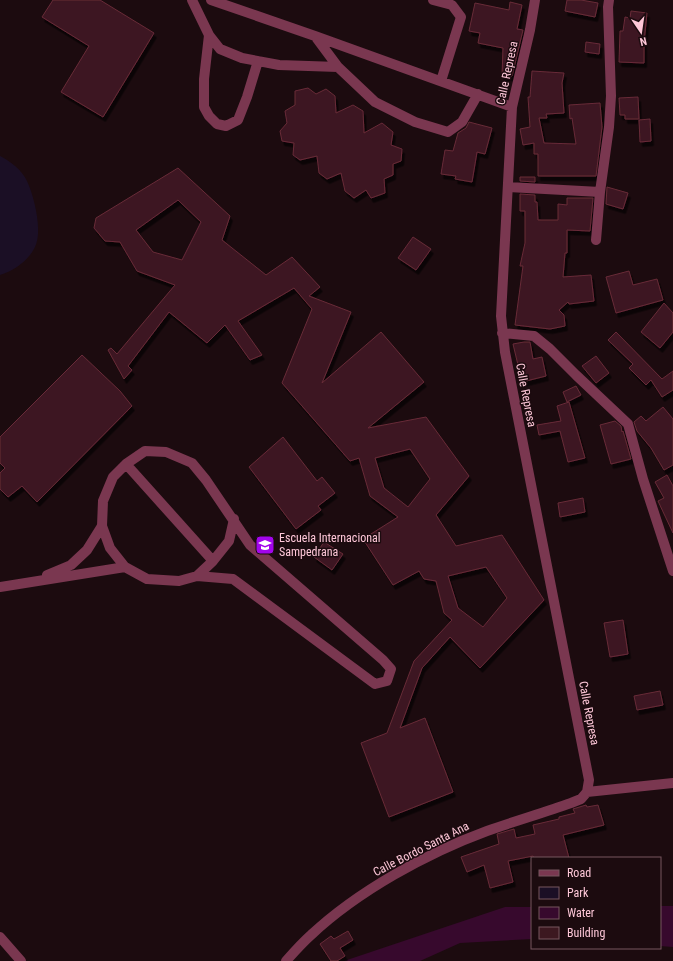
<svg xmlns="http://www.w3.org/2000/svg" width="673" height="961" font-family="'Roboto Condensed',sans-serif">
  <style>
    .green { fill: #1b0f25 }
    .water { fill: #37092d }
    .building { fill: #3c1820; stroke: #682a38; fill-rule: evenodd; filter: url(#shadow) }
    .lines { fill: none; stroke-linecap: round; stroke-linejoin: round }
    .minor { stroke: #7a3750; stroke-width: 10 }
    .labels { text-anchor: middle; dominant-baseline: central; stroke-width: 3; stroke-linejoin: round; paint-order: stroke }
    .street-label { font-size: 12px; fill: #fec7d8; stroke: #1c0b0f }
    .poi-label { font-size: 12px; fill: #fec7d8; stroke: #1c0b0f; text-anchor: start }
  </style>
  <defs>
    <filter id="shadow"><feDropShadow dx="2.5" dy="4.5" stdDeviation="0" flood-color="#0009"/></filter>
  </defs>
  <rect width="100%" height="100%" fill="#1c0b0f"/>
  <path class="green" d="M0 156C10 161 22 170 27 181 34 196 43 231 35 247 29 260 14 271 0 275Z"/>
  <path class="water" d="M660 906H673V947L660 946Z
    M505 907H532V939L460 943 420 961H344Z"/>
  <path class="building" d="M53 0H100L154 33 103 117 61 92 89 46 42 17Z
    M567 0H581L598 3 595 17 565 11Z
    M510 2 522 5 517 29 523 30 512 76H502L503 48 478 43 480 33 469 31 475 3 509 10Z
    M631 11 647 13 644 43V63L619 62 620 31H623L625 17 630 18Z
    M586 42 600 44 599 54 585 52Z
    M532 71 564 73 562 83 564 113 546 114 547 118H539L544 143 576 144 572 118 570 119 569 105 600 103 602 127 596 176H538V154H534V143L523 145 520 129 530 127 528 97H530Z
    M308 88 316 94 326 89 335 96 336 113 353 105 363 111 364 133 382 123 393 132 391 145 402 149 401 161 393 164V175L384 179 385 193 371 198 366 190 354 198 345 191 341 173 327 179 319 173 317 156 300 160 293 155 294 143 282 141 280 131 287 123 285 111 295 105V91Z
    M638 97 639 119H625V115H620L619 98Z
    M650 119 651 141 640 142 639 120Z
    M469 122 492 128 485 154 477 152 472 182 455 179 456 176 441 174 445 150 453 151 458 133 466 128Z
    M178 168 230 216 222 240 266 275 292 257 320 287 309 296 351 312 322 383 381 332 424 382 368 428 426 417 469 476 436 515 456 546 502 535 544 600 480 668 450 637 422 668 400 728 425 718 453 792 389 817 361 743 387 733 414 661 452 620 444 613 436 581 424 579 419 571 393 585 363 539 398 517 370 496 359 458 350 461 282 383 312 309 294 288 238 321 262 355 250 360 225 325 207 343 169 312 128 366 132 370 124 379 108 350 111 348 117 354 175 285 137 271 120 242 105 241 94 228 96 218ZM178 200 201 222 182 260 153 252 136 230ZM410 449 430 479 408 507 384 488 375 458ZM486 567 507 598 483 627 458 608 448 576Z
    M520 177H535V182L520 181Z
    M607 187 628 193 623 209 606 204Z
    M520 194 535 195V202H537L538 220H558V204L567 205V198H593L590 231 567 230V253H565L563 277 591 275 594 301 569 304 568 302 559 310 564 315 565 326 550 329 515 325 523 266H520L525 243V211H520Z
    M413 237 431 249 416 270 398 258Z
    M629 271 633 285 657 279 663 300 616 313 606 277Z
    M664 303 673 313V332L660 348 641 332Z
    M616 332 662 379 673 371V390L662 397 651 380 646 385 629 368 633 364 608 340Z
    M524 342H530L533 359 542 357 546 376 522 382 513 344Z
    M82 355 120 391 132 406 37 502 22 486 8 497 0 489V473L5 468 0 463V437Z
    M596 356 609 373 596 383 582 366Z
    M576 386 581 395 567 402 563 392Z
    M569 402 585 458 568 462 560 431 539 435 537 425 561 421 557 406Z
    M663 407 673 419V465L664 470 651 448 637 431 634 422 641 416 646 421Z
    M615 421 621 426 622 432 623 431 631 459 611 464 600 425Z
    M283 437 317 481 322 477 335 493 318 506 321 510 296 529 249 467Z
    M667 475 673 486V533L658 501 664 498 655 482Z
    M583 498 585 512 560 517 558 503Z
    M324 542 343 554 332 570 314 557Z
    M623 620 628 654 610 657 604 623Z
    M660 691 663 705 637 710 634 696Z
    M586 805 587 807 598 805 604 825 563 835 569 858H534L533 856 508 861 513 882 490 888 484 865 467 872 461 857 499 844 497 834 514 829 516 838 535 834 533 825 559 819V817L575 813 573 809Z
    M348 931 353 940 340 948 345 956 337 961H331L320 944 331 936 334 939Z"/>
  <g class="lines">
    <path class="minor" d="M192 0 209 35 220 49 242 58 279 65 338 67 375 102 415 122 448 132 462 122 478 94
      M211 0 315 36 512 107
      M433 0 452 5 461 17 441 81
      M535 0 530 30 512 107 501 316 505 352 589 780 587 792
      M209 35 204 79V107L209 116 217 124 226 126 238 120 247 97 258 61
      M315 36 338 67
      M508 187 600 192
      M596 240 600 192 609 127 611 96 608 7 609 0
      M502 333 534 336 550 349 576 375 628 424 643 479 673 571
      M145 451 166 452 192 463 206 480 250 545 383 660 391 669 387 681 375 684 233 579 197 576 179 581 147 579 125 567 110 548 102 526 103 501 113 477 126 464Z
      M126 464 213 561
      M47 575 71 565 87 550 102 526
      M197 576 213 561 229 541 234 519
      M0 587 125 567
      M587 792 673 783
      M0 937 21 961
      M286 961C294 952 302 943 311 935 358 891 427 853 487 831 515 821 543 813 571 803L581 799 587 792"/>
  </g>
  <defs>
    <symbol id="school-square" viewBox="-11 -11 22 22"><rect x="-9" y="-9" width="18" height="18" rx="4" fill="#a305ec" stroke="#1c0b0f"/><path d="M0-5L7-2L0 1L-7-2ZM-4 1L0 2.5L4 1V4Q0 6-4 4Z" fill="#fff"/></symbol>
  </defs>
  <g fill-rule="evenodd">
    <use href="#school-square" x="254" y="534" width="22" height="22"/>
  </g>
  <g class="labels">
    <g class="street-label">
      <text transform="translate(507 73) rotate(-78)">Calle Represa</text>
      <text transform="translate(526 395) rotate(79)">Calle Represa</text>
      <text transform="translate(589 713) rotate(79)">Calle Represa</text>
      <text transform="translate(421 849) rotate(-27)">Calle Bordo Santa Ana</text>
    </g>
    <g class="poi-label">
      <text x="279" y="538">Escuela Internacional<tspan x="279" dy="14">Sampedrana</tspan></text>
    </g>
  </g>
  <rect x="531" y="857" width="130" height="92" fill="#1c0b0f" stroke="#76565f"/>
  <rect x="539" y="870" width="20" height="6" fill="#7a3750" stroke="#76565f"/>
  <text x="567" y="877" font-size="12" fill="#fec7d8">Road</text>
  <rect x="539" y="887" width="20" height="12" fill="#1b0f25" stroke="#76565f"/>
  <text x="567" y="897" font-size="12" fill="#fec7d8">Park</text>
  <rect x="539" y="907" width="20" height="12" fill="#37092d" stroke="#76565f"/>
  <text x="567" y="917" font-size="12" fill="#fec7d8">Water</text>
  <rect x="539" y="927" width="20" height="12" fill="#3c1820" stroke="#76565f"/>
  <text x="567" y="937" font-size="12" fill="#fec7d8">Building</text>
  <g transform="translate(641 32) rotate(167)" stroke="#1c0b0f" stroke-width="3" paint-order="stroke">
  <path d="M0-3L7 15L0 10L-7 15Z" fill="#fec7d8"/>
  <text y="-6" font-size="11" font-weight="bold" text-anchor="middle" fill="#fec7d8">N</text>
  </g>
</svg>
